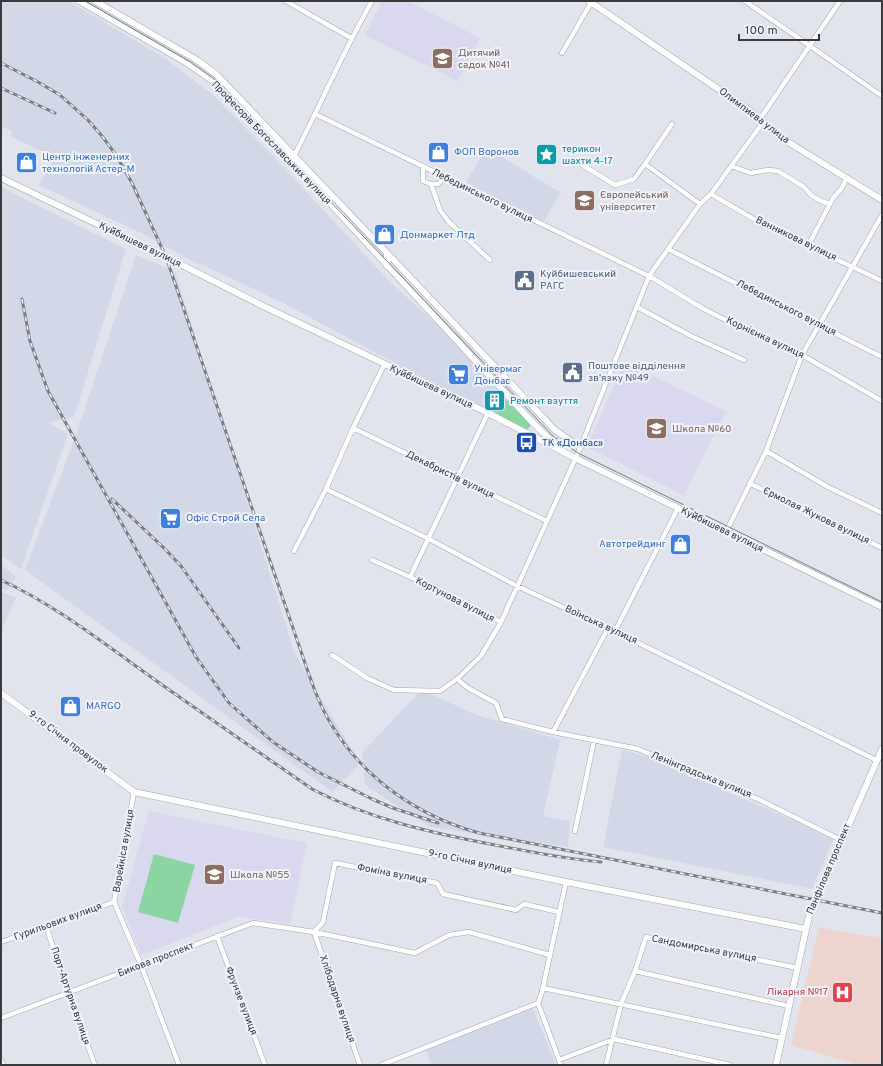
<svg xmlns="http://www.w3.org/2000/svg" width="883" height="1066" font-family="Overpass,sans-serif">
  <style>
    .built { fill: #d2d8e7 }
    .education { fill: #dad8ee }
    .medical { fill: #eed4cf }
    .green { fill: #8bd5a3 }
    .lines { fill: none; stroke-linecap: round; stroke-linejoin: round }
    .street-casing { stroke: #a2a5ad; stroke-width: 5.5 }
    .secondary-casing { stroke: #a2a5ad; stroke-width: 7 }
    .street { stroke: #fff; stroke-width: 4.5 }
    .secondary { stroke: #fff; stroke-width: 6 }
    .tram { stroke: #7b7e83; stroke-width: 1 }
    .rail-casing { stroke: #7b7e83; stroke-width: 3 }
    .rail { stroke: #eef2fa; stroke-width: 1.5; stroke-dasharray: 4.5; stroke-linecap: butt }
    .labels { text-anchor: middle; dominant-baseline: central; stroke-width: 4; stroke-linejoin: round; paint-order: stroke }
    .education-label { font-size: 10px; fill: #785e54; stroke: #eef2fa; text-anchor: start }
    .street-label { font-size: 10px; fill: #383a3d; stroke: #eef2fa }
    .culture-label { font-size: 10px; fill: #0d838f; stroke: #eef2fa; text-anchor: start }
    .shop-label { font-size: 10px; fill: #366cbe; stroke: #eef2fa; text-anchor: start }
    .service-label { font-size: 10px; fill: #4e5e75; stroke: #eef2fa; text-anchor: start }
    .transit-label { font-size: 10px; fill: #164399; stroke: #eef2fa; text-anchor: start }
    .health-label { font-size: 10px; fill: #be3a42; stroke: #eef2fa; text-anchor: end }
  </style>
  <rect width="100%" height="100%" fill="#e1e4ed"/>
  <path class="built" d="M1 1H68L166 59 213 95 276 159 389 281 441 328 508 401 502 398 498 399 490 410 404 368 287 305 222 274 190 260 143 234 39 185 55 158 10 136 12 131 1 126Z
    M487 147 542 182 561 192 542 224 465 184Z
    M1 187 126 249 74 417 49 423 68 434 21 569 1 555Z
    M136 255 175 272 295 654 349 745 358 766 332 792 25 570 76 435Z
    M1 565 17 577 7 591 1 589Z
    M1 592 16 597 1 630Z
    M421 690 477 715 560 740 543 816 570 821 568 847 430 827 365 785 362 753Z
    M622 750 645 756 800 823 833 840 812 889 603 847Z
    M532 1006 556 1065H432L425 1049Z"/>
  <path class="education" d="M382 1H407L480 38 458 81 365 35Z
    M624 362 726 411 684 495 587 447Z
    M149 811 307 843 290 924 238 917 141 955 122 907Z"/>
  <path class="medical" d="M819 927 882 939V1065H859L791 1045Z"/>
  <path class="green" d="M502 398 508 401 531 425 527 430 490 410 498 399Z
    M154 854 195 865 178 923 138 912Z"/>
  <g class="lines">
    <defs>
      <path id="street" d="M286 1 351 38
        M745 1 882 96
        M562 53 592 1
        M315 114 649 276 702 308 757 336 802 355 882 401
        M760 119 840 1
        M293 158C320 106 343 52 372 1
        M581 164 615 185 634 179 645 164 700 204
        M645 164 672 124
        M731 166 751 173 768 170 778 171 804 187 811 195 821 201 830 204
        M423 167V181L431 184
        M445 177 438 184H431L440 210 449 222 490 260
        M711 194 764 225 882 281
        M808 246 833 198 841 189 847 178
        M668 249 882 357
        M637 307 691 336 744 360
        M353 428 547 521
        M766 451 828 487 882 513
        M751 484 882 548
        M326 489 429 539 517 586 608 628 876 760
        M726 532 766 451 802 355 882 215
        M294 551 326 489 353 428 384 365
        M410 577 488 413
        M501 622 578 453 649 276 700 204 711 194 763 122
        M615 631 678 508
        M332 655 367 678 394 690 440 691 457 679 481 656 501 622 410 577 372 560
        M457 679 468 688 496 703 502 719 553 732 638 749 760 800 841 840
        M553 732 608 628
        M134 792 114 902 141 965 179 1065
        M575 831 594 741
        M46 926 68 993 95 1065
        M314 932 323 922 335 863 437 883 443 894 516 910 524 904 559 912
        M314 932 360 1065
        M217 936 265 1065
        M1 942 114 902
        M635 971 789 1006
        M543 988 782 1038
        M1 1018 253 923 314 932 415 953 449 935 469 932 550 955
        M1 1060 3 1065
        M559 1060 614 1039 730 1065
        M381 1065 538 1003
        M561 1065 538 1003 542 992 566 882
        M606 1065 621 1004 635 971 646 937 798 968"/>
      <path id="secondary" d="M79 1 187 63 213 81 291 161 532 422 559 448
        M95 1 197 60 217 75 387 253V266
        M589 1 749 110 780 137 882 200
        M1 178 166 257 261 305 488 413 575 458 882 607
        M387 253 555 430 580 447
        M1 693 134 792 566 882 806 929
        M776 1065 809 916 882 749"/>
    </defs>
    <use href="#street" class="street-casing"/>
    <use href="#secondary" class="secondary-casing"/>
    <use href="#street" class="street"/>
    <use href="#secondary" class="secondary"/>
    <path class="tram" d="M85 1 190 62 214 79 553 436 578 453 882 602"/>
    <defs>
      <path id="rail" d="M1 63 38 82 60 95 88 120 102 136 116 155 132 183 166 257 306 666C313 686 320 706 331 724 364 779 418 816 479 833L882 913
        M1 88 55 113
        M22 299 30 341 48 391 196 657 229 703 273 742 318 772 372 799 393 808 438 823
        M112 499 165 549 181 566 239 648
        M1 580C53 604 98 639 144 672 200 712 256 750 312 789 369 819 432 833 495 845 530 852 565 859 601 862"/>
    </defs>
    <use href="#rail" class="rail-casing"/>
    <use href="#rail" class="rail"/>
  </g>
  <defs>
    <symbol id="school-square" viewBox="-11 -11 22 22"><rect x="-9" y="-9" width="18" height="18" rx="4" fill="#8d6e63" stroke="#eef2fa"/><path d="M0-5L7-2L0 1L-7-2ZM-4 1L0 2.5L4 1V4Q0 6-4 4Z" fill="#fff"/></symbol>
    <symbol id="shop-square" viewBox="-11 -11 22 22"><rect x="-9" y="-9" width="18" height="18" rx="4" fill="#3f7fe0" stroke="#eef2fa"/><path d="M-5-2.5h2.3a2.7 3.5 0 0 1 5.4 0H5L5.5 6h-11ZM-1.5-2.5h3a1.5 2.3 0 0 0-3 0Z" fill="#fff"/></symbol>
    <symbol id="sight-square" viewBox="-11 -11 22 22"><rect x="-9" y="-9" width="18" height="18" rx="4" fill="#0f9aa8" stroke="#eef2fa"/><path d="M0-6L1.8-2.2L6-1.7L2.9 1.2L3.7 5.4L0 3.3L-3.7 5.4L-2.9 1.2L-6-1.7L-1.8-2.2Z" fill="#fff"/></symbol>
    <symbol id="university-square" viewBox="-11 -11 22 22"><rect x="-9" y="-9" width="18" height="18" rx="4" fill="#8d6e63" stroke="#eef2fa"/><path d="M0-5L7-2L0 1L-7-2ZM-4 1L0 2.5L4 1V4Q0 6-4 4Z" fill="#fff"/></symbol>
    <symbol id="civic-square" viewBox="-11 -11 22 22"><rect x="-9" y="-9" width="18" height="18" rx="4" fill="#5c6f8a" stroke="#eef2fa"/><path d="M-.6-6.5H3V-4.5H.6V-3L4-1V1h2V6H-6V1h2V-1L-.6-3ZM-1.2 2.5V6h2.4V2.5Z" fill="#fff"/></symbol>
    <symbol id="supermarket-square" viewBox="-11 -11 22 22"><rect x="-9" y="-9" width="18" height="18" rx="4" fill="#3f7fe0" stroke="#eef2fa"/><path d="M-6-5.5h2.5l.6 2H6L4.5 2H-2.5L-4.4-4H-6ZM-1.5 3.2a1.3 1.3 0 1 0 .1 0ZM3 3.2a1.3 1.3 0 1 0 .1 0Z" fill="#fff"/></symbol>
    <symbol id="building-square" viewBox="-11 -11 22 22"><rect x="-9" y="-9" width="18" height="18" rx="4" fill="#0f9aa8" stroke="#eef2fa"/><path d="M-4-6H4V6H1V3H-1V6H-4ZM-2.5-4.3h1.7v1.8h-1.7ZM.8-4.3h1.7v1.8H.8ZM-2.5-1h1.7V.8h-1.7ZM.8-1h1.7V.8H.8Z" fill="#fff"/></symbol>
    <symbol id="bus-square" viewBox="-11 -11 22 22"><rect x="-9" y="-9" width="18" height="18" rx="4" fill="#1a4fb4" stroke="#eef2fa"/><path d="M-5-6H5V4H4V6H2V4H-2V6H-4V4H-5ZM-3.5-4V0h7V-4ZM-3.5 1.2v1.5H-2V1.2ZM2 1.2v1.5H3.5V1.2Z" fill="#fff"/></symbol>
    <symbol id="hospital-square" viewBox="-11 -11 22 22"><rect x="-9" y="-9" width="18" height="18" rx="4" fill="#e0444e" stroke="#eef2fa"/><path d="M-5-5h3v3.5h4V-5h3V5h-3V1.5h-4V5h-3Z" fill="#fff"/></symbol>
  </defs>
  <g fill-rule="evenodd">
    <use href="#school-square" x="430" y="46" width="25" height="25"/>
    <use href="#shop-square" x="426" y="140" width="25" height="25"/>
    <use href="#sight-square" x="534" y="142" width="25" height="25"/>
    <use href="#shop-square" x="14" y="150" width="25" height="25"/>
    <use href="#university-square" x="572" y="188" width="25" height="25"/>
    <use href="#shop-square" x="372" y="222" width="25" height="25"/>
    <use href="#civic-square" x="512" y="268" width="25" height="25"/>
    <use href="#civic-square" x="560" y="360" width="25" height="25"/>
    <use href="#supermarket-square" x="446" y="362" width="25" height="25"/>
    <use href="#building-square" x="482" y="388" width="25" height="25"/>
    <use href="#school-square" x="644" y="416" width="25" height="25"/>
    <use href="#bus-square" x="514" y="430" width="25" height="25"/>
    <use href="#supermarket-square" x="158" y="506" width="25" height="25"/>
    <use href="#shop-square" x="668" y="532" width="25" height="25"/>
    <use href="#shop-square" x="58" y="694" width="25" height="25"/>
    <use href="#school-square" x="202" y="862" width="25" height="25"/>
    <use href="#hospital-square" x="830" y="980" width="25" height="25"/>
  </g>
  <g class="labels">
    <g class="education-label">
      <text x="458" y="53">Дитячий<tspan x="458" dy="12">садок №41</tspan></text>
      <text x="600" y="195">Європейський<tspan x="600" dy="12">університет</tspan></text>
      <text x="672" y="429">Школа №60</text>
      <text x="230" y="875">Школа №55</text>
    </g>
    <g class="street-label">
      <text transform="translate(754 116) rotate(37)">Олимпиева улица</text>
      <text transform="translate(271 143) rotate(46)">Професорів Богославських вулиця</text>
      <text transform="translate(482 196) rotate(26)">Лебединського вулиця</text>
      <text transform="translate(796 239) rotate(26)">Ванникова вулиця</text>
      <text transform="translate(140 245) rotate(26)">Куйбишева вулиця</text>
      <text transform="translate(786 308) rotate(27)">Лебединського вулиця</text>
      <text transform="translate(765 338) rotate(25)">Корнієнка вулиця</text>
      <text transform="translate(431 387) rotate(25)">Куйбишева вулиця</text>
      <text transform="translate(450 475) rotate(26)">Декабристів вулиця</text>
      <text transform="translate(816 516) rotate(26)">Єрмолая Жукова вулиця</text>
      <text transform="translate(722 530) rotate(26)">Куйбишева вулиця</text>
      <text transform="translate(455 600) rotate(27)">Кортунова вулиця</text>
      <text transform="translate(601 625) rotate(25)">Воїнська вулиця</text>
      <text transform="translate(68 742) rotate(37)">9-го Січня провулок</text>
      <text transform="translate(701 775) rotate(22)">Ленінградська вулиця</text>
      <text transform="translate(124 851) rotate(-80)">Варейкіса вулиця</text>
      <text transform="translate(470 862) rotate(12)">9-го Січня вулиця</text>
      <text transform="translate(829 869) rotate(-67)">Панфілова проспект</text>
      <text transform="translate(392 874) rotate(11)">Фоміна вулиця</text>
      <text transform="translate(58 922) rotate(-20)">Гурильових вулиця</text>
      <text transform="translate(704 949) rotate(11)">Сандомирська вулиця</text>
      <text transform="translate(156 960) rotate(-21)">Бикова проспект</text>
      <text transform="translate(70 996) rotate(71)">Порт-Артурна вулиця</text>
      <text transform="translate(337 999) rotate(71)">Хлібодарна вулиця</text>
      <text transform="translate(241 1001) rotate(69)">Фрунзе вулиця</text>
    </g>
    <g class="culture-label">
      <text x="562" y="149">терикон<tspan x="562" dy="12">шахти 4-17</tspan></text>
      <text x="510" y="401">Ремонт взуття</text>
    </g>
    <g class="shop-label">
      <text x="454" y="152">ФОП Воронов</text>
      <text x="42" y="157">Центр інженерних<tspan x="42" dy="12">технологій Астер-М</tspan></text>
      <text x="400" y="235">Донмаркет Лтд</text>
      <text x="474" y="369">Універмаг<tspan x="474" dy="12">Донбас</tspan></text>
      <text x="186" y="518">Офіс Строй Села</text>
      <text x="666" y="544" text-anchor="end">Автотрейдинг</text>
      <text x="86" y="706">MARGO</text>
    </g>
    <g class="service-label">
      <text x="540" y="274">Куйбишевський<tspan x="540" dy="12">РАГС</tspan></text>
      <text x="588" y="366">Поштове відділення<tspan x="588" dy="12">зв'язку №49</tspan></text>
    </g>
    <g class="transit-label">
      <text x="542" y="443">ТК «Донбас»</text>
    </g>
    <g class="health-label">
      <text x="828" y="992">Лікарня №17</text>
    </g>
  </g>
  <rect width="883" height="1066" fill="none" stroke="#383a3d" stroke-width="4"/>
  <path d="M739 34v6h80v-6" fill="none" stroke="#383a3d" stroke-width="2"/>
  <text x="745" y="34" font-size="12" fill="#383a3d" stroke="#eef2fa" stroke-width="3" paint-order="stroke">100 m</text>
</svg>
